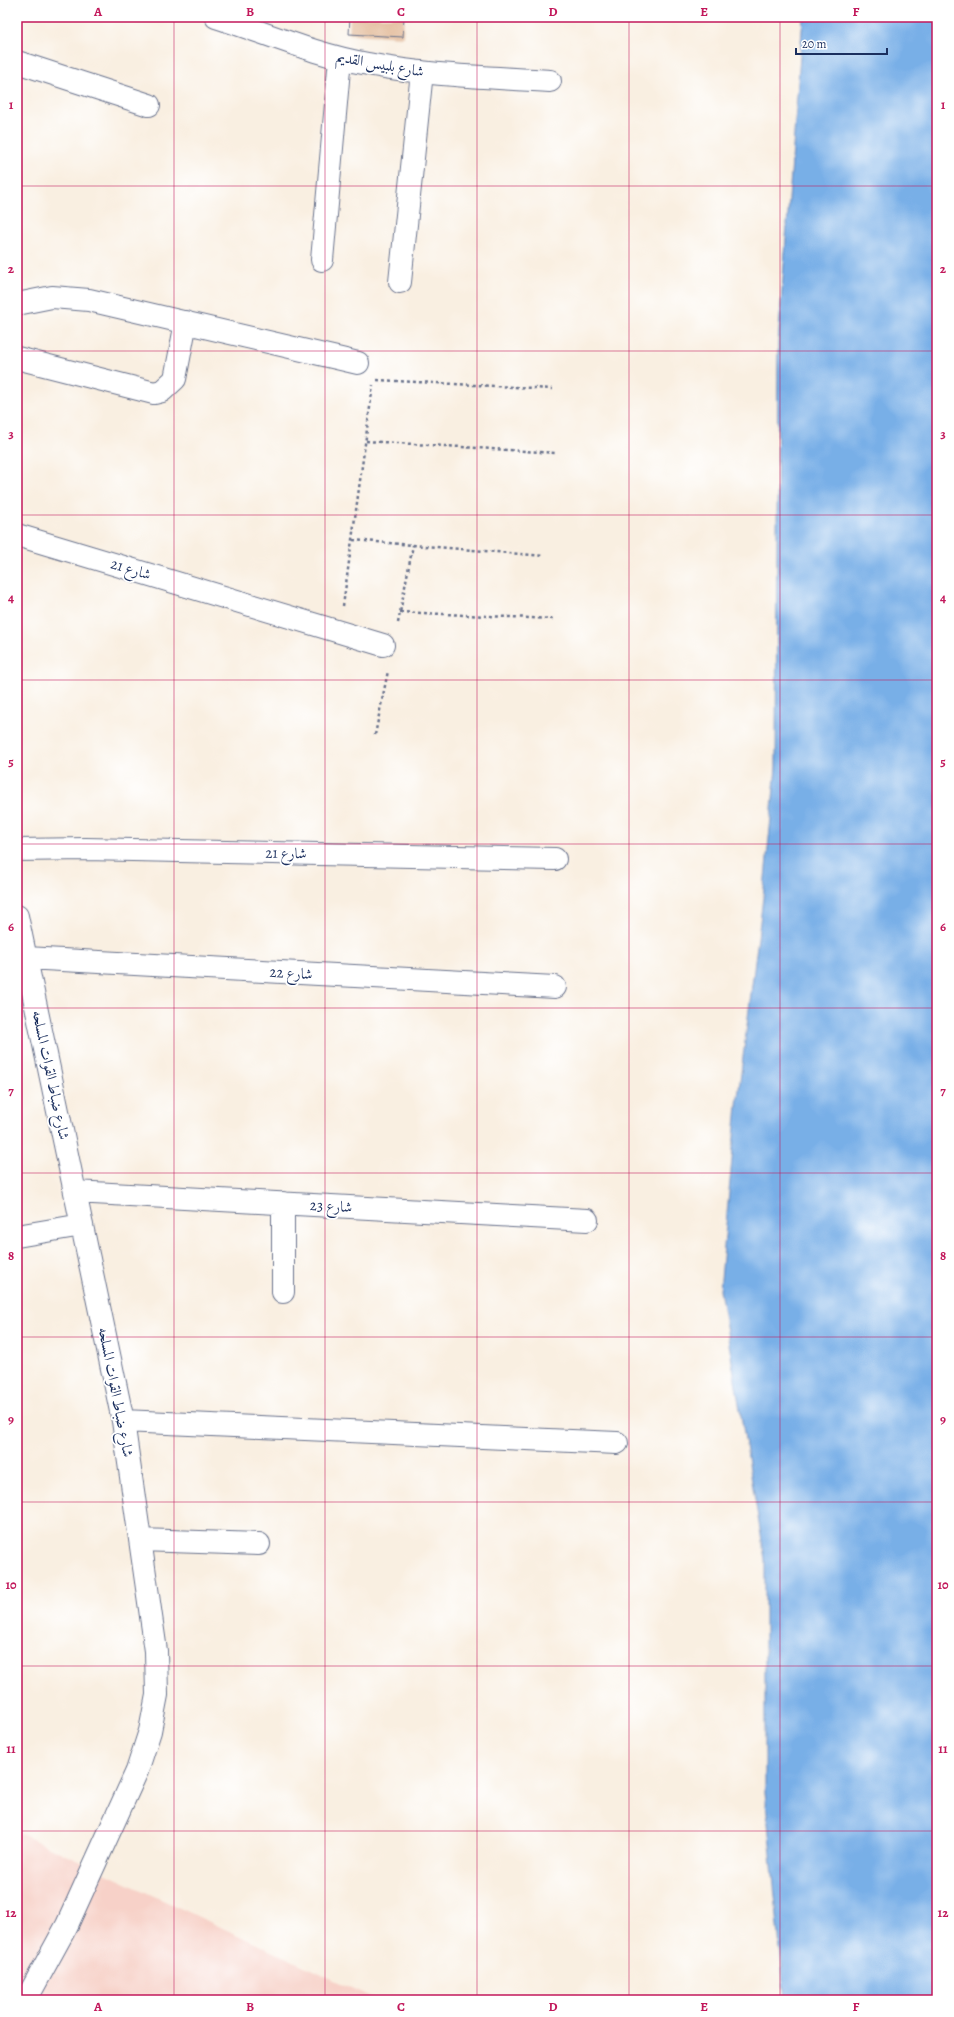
<svg xmlns="http://www.w3.org/2000/svg" width="954" height="2017" font-family="Alegreya,Amiri,serif">
  <style>
    .built { fill: #f7d1c8 }
    .water { fill: #78afe7; stroke: #4a6fa2 }
    .building { fill: #e2ba99 }
    .lines { fill: none; stroke-linecap: round; stroke-linejoin: round }
    .minor-casing { stroke: #69728c; stroke-width: 24 }
    .path { stroke: #69728c; stroke-width: 2.5; stroke-dasharray: 3 3; stroke-linecap: butt }
    .minor { stroke: #fff; stroke-width: 22 }
    .grid { fill: none; stroke: #c2185b; stroke-width: 1; stroke-opacity: 0.55 }
    .labels { text-anchor: middle; dominant-baseline: central; stroke-width: 3.5; stroke-linejoin: round; paint-order: stroke }
    .street-label { font-size: 15px; fill: #1b2f5e; stroke: #fff }
    .neatline { fill: none; stroke: #c2185b; stroke-width: 1.5 }
    .grid-label { font-size: 13px; text-anchor: middle; font-weight: bold; fill: #c2185b }
  </style>
  <rect width="100%" height="100%" fill="#fff"/>
  <filter id="ink" filterUnits="userSpaceOnUse"><feTurbulence type="fractalNoise" baseFrequency=".025" numOctaves="2"/><feDisplacementMap in="SourceGraphic" scale="8" xChannelSelector="R" yChannelSelector="G"/><feConvolveMatrix kernelMatrix="1 2 1 2 8 2 1 2 1" color-interpolation-filters="sRGB"/></filter>
  <filter id="wash" filterUnits="userSpaceOnUse"><feTurbulence type="fractalNoise" baseFrequency=".012" numOctaves="4" result="noise"/><feDisplacementMap in="SourceGraphic" scale="16" xChannelSelector="R" yChannelSelector="G"/><feGaussianBlur stdDeviation="0.9" result="paint"/><feColorMatrix in="noise" values="0 0 0 0 0 0 0 0 0 0 0 0 0 0 0 0 0 1.4 0 .05"/><feComposite in="paint" operator="in"/></filter>
  <g filter="url(#wash)">
    <rect width="100%" height="100%" fill="#f9efe1"/>
    <path class="built" d="M17 1832 377 2000H17Z"/>
    <path class="water" d="M803 17H937V2000H785L765 1792V1559L720 1290 737 1105 763 898 776 768 778 343Z"/>
    <g id="blocks">
      <path class="building" d="M350 17H404L403 37 349 34Z"/>
    </g>
  </g>
  <g filter="url(#ink)">
    <use href="#blocks" fill-opacity="0" stroke="#69728c" stroke-width="1"/>
    <g class="lines">
      <defs>
        <path id="minor" d="M216 17C266 33 316 55 368 64 428 76 490 77 550 81
          M17 62 149 105
          M322 260 340 58
          M400 282 422 72
          M17 304 52 297 89 300 358 363
          M17 358 154 393 162 391 175 379 186 322
          M17 535 383 645
          M17 850 86 849 555 859
          M17 916 123 1421 156 1651 157 1695 150 1731 137 1771 67 1925 26 2000
          M26 958 555 987
          M75 1192 587 1220
          M17 1236 82 1225
          M283 1292V1203
          M123 1421 617 1443
          M140 1540 259 1544"/>
      </defs>
      <use href="#minor" class="minor-casing"/>
      <path class="path" d="M377 380 553 389
        M366 441 556 453
        M353 540 544 556
        M343 606 373 385
        M400 612 553 619
        M398 623 413 545
        M375 735 388 671"/>
      <use href="#minor" class="minor"/>
    </g>
  </g>
  <path class="grid" d="M174 17V2000M325 17V2000M477 17V2000M629 17V2000M780 17V2000M17 186H937M17 351H937M17 515H937M17 680H937M17 844H937M17 1008H937M17 1173H937M17 1337H937M17 1502H937M17 1666H937M17 1831H937"/>
  <g class="labels">
    <g class="street-label">
      <text transform="translate(380 64) rotate(10)">شارع بلبيس القديم</text>
      <text transform="translate(131 569) rotate(17)">شارع 21</text>
      <text transform="translate(286 853) rotate(1)">شارع 21</text>
      <text transform="translate(291 973) rotate(3)">شارع 22</text>
      <text transform="translate(51 1075) rotate(78)">شارع ضباط القوات المسلحه</text>
      <text transform="translate(331 1206) rotate(3)">شارع 23</text>
      <text transform="translate(116 1392) rotate(79)">شارع ضباط القوات المسلحه</text>
    </g>
  </g>
  <rect width="954" height="2017" fill="none" stroke="#fff" stroke-width="44"/>
  <path d="M796 48v6h91v-6" fill="none" stroke="#1b2f5e" stroke-width="2"/>
  <text x="802" y="48" font-size="12" fill="#1b2f5e" stroke="#ffffff" stroke-width="3" paint-order="stroke">20 m</text>
  <rect x="22" y="22" width="910" height="1973" class="neatline"/>
  <g class="grid-label">
    <text x="98" y="16">A</text>
    <text x="250" y="16">B</text>
    <text x="401" y="16">C</text>
    <text x="553" y="16">D</text>
    <text x="704" y="16">E</text>
    <text x="856" y="16">F</text>
    <text x="11" y="109">1</text>
    <text x="943" y="109">1</text>
    <text x="11" y="273">2</text>
    <text x="943" y="273">2</text>
    <text x="11" y="438">3</text>
    <text x="943" y="438">3</text>
    <text x="11" y="602">4</text>
    <text x="943" y="602">4</text>
    <text x="11" y="766">5</text>
    <text x="943" y="766">5</text>
    <text x="11" y="931">6</text>
    <text x="943" y="931">6</text>
    <text x="11" y="1095">7</text>
    <text x="943" y="1095">7</text>
    <text x="11" y="1260">8</text>
    <text x="943" y="1260">8</text>
    <text x="11" y="1424">9</text>
    <text x="943" y="1424">9</text>
    <text x="11" y="1589">10</text>
    <text x="943" y="1589">10</text>
    <text x="11" y="1753">11</text>
    <text x="943" y="1753">11</text>
    <text x="11" y="1917">12</text>
    <text x="943" y="1917">12</text>
    <text x="98" y="2011">A</text>
    <text x="250" y="2011">B</text>
    <text x="401" y="2011">C</text>
    <text x="553" y="2011">D</text>
    <text x="704" y="2011">E</text>
    <text x="856" y="2011">F</text>
  </g>
</svg>
